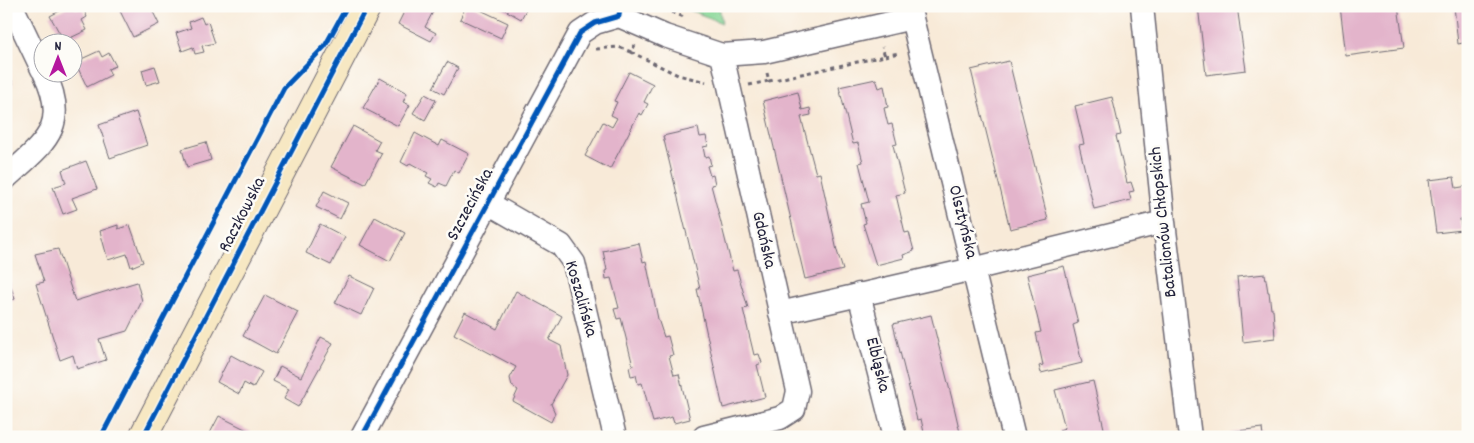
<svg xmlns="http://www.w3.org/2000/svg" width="1474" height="443" font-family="Dekko,sans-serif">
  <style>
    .green { fill: #86d695; stroke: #547c68 }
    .building { fill: #e3b4cb }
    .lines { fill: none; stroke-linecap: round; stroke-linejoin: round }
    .street-casing { stroke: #6d6872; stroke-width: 25 }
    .secondary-casing { stroke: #6d6872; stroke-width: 30 }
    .path { stroke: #6d6872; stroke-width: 3; stroke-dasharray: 4 4; stroke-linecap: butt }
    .street { stroke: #fff; stroke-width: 22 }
    .secondary { stroke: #f7e8c3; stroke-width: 28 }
    .cycleway-casing { stroke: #fdfcf7; stroke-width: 8 }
    .cycleway { stroke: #0057b8; stroke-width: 5 }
    .labels { text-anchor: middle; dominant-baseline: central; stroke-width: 5; stroke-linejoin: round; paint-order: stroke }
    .street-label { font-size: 18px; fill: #22223b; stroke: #fdfcf7 }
  </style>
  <rect width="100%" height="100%" fill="#fdfcf7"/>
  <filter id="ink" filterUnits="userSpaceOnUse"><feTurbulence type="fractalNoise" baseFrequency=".02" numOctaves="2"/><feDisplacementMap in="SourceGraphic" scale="10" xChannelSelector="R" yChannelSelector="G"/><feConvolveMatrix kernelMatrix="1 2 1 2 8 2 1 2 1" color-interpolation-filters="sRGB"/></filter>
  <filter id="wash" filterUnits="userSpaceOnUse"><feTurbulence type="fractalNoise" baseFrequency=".0096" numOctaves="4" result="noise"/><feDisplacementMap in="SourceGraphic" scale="20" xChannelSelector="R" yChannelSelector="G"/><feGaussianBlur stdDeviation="1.12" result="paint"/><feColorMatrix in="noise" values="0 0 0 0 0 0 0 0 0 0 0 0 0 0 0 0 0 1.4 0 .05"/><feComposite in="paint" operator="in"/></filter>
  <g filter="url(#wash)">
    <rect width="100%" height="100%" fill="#f8ead8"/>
    <path class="green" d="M680 6H719L722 23Z"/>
    <g id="blocks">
      <path class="building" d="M69 6H75L76 9 82 6 87 17 82 20 87 30 64 41 50 16Z
        M125 6H150L159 24 133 37 119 9Z
        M407 6H436L425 27 436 33 431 41 398 24Z
        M466 6H472L508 23 501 38 460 19Z
        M498 6H528L521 19Z
        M1198 6H1237L1246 70 1206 75Z
        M1340 6H1398L1404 48 1346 56Z
        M1454 6H1468V42L1458 44Z
        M201 17 204 24 208 22 215 43 202 46 204 52 195 54 193 47 182 51 176 33 191 28 189 22Z
        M99 51 102 57 109 53 116 66 108 69 111 75 87 87 75 62Z
        M1009 61 1048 220 1010 229 971 70Z
        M447 62 458 68 444 94 433 88Z
        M6 66 13 84 7 87 12 99 6 101Z
        M155 66 160 81 146 85 142 70Z
        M629 72 653 84 644 102 648 104 642 115 639 113 610 169 585 156 603 122 612 127 617 118 611 115 617 102 614 101Z
        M380 78 407 93 403 102 410 105 398 126 363 108Z
        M876 79 879 88 884 86 888 107 884 108 886 117 888 125 892 124 897 144 893 145 905 193 896 195 905 233 909 232 914 251 903 255 904 258 876 265 863 224 866 223 861 204 869 202 859 163 863 162 858 143 853 144 839 87Z
        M798 92 802 110 810 108 811 115 801 117 816 174 820 173 837 251 843 270 805 279 763 101Z
        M425 94 436 100 425 120 413 113Z
        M1112 97 1121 135 1116 136 1127 183 1131 182 1134 191 1129 192 1131 200 1094 209 1079 145 1084 144 1075 106Z
        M136 112 147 145 110 158 99 125Z
        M353 126 380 141 375 150 382 153 365 184 331 167Z
        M698 128 700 137 706 136 708 146 703 147 705 157 709 156 711 165 707 166 710 176 713 175 715 184 711 185 721 223 733 271 737 270 748 308 743 309 754 355 759 354 762 363 757 365 765 397 723 408 697 289H700L663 136Z
        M415 133 439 146 442 140 469 154 459 173 454 170 446 186 439 183 437 187 429 183 432 179 426 176 428 173 410 163 408 166 401 162Z
        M206 142 211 160 187 167 182 149Z
        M86 161 97 189 72 198 77 209 63 214 53 187 66 183 62 170Z
        M1454 177 1456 188 1468 186V218L1460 219 1462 230 1436 233 1429 180Z
        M324 191 348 203 340 219 316 207Z
        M375 217 405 233 390 261 360 245Z
        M320 224 345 237 331 265 306 253Z
        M118 225V229L130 225 143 262 131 267 127 254 108 260 100 231Z
        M639 243 643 262 646 261 658 319 664 337 668 336 673 355 669 356 674 375 679 374 690 419 674 423 672 417 653 422 642 383 638 384 636 375 631 376 629 367 633 366 621 318 617 319 614 309 619 308 614 289 611 278 606 279 605 271 607 270 603 251Z
        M58 249 75 301 137 282 142 301 127 331 99 339 106 360 77 369 73 355 60 360 36 284 44 282 35 254Z
        M1064 266 1078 323 1073 325 1082 363 1041 373 1039 366 1043 365 1036 333 1041 332 1027 275Z
        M6 273 15 299 6 302Z
        M1265 274 1268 292H1269L1271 309H1273L1275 338 1243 342 1237 277Z
        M349 276 374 288 361 315 335 303Z
        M516 291 562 316 549 340 561 346 567 375 551 404 555 413 551 422 513 401 518 390 512 386 510 378 516 367 454 334 465 312 497 329Z
        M265 295 298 312 276 354 243 336Z
        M931 315 955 411 961 437H925L921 419 917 420 893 324Z
        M321 337 333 343 298 407 284 399 289 389 273 381 280 366 301 377Z
        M231 355 262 372 253 388 244 383 239 394 217 382Z
        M1093 381 1106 437H1061L1059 430 1065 428 1055 390Z
        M219 416 251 432 248 437 209 435Z
        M1262 428 1263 437H1231L1230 432Z"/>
    </g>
  </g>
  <g filter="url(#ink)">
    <use href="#blocks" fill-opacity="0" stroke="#6d6872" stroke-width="1"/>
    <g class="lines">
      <defs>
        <path id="street" d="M12 6 42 69
          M909 6 1014 437
          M1142 6 1164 222 1190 437
          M619 16 665 36 722 55 764 52 912 18
          M6 178C44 143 71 127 44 72
          M488 203 561 245 574 263 615 437
          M859 294 895 437
          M780 313 973 269 1164 222
          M362 437 580 33 595 23 619 16 620 6
          M704 437 780 418 794 409 798 391 722 55"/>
        <path id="secondary" d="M143 437 367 6"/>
      </defs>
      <use href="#street" class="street-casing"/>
      <use href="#secondary" class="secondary-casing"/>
      <path class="path" d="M657 6 686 18
        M635 45 631 52 678 75 706 82
        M596 49 619 47 631 52
        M885 56 899 53
        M767 73 769 81 885 56 882 47
        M749 85 769 81"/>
      <use href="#street" class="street"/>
      <use href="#secondary" class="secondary"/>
      <defs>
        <path id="cycleway" d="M101 437 284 88 325 46 347 6
          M143 437 367 6
          M362 437 580 33 595 23 619 16 620 6"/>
      </defs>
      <use href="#cycleway" class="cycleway-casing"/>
      <use href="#cycleway" class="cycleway"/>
    </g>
  </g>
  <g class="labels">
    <g class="street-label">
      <text transform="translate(471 205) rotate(-62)">Szczecińska</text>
      <text transform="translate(243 215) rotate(-63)">Raczkowska</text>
      <text transform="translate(962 222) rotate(76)">Olsztyńska</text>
      <text transform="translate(1164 222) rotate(-96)">Batalionów Chłopskich</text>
      <text transform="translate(763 240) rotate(77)">Gdańska</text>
      <text transform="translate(580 299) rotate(74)">Koszalińska</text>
      <text transform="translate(877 365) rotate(76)">Elbląska</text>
    </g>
  </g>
  <rect width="1474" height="443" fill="none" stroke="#fdfcf7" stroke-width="25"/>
  <g transform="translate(58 58)"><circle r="24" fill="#fdfcf7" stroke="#a5a5ac"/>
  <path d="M0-4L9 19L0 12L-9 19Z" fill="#b5179e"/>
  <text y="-8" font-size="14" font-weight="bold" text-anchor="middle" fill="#22223b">N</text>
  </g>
</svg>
